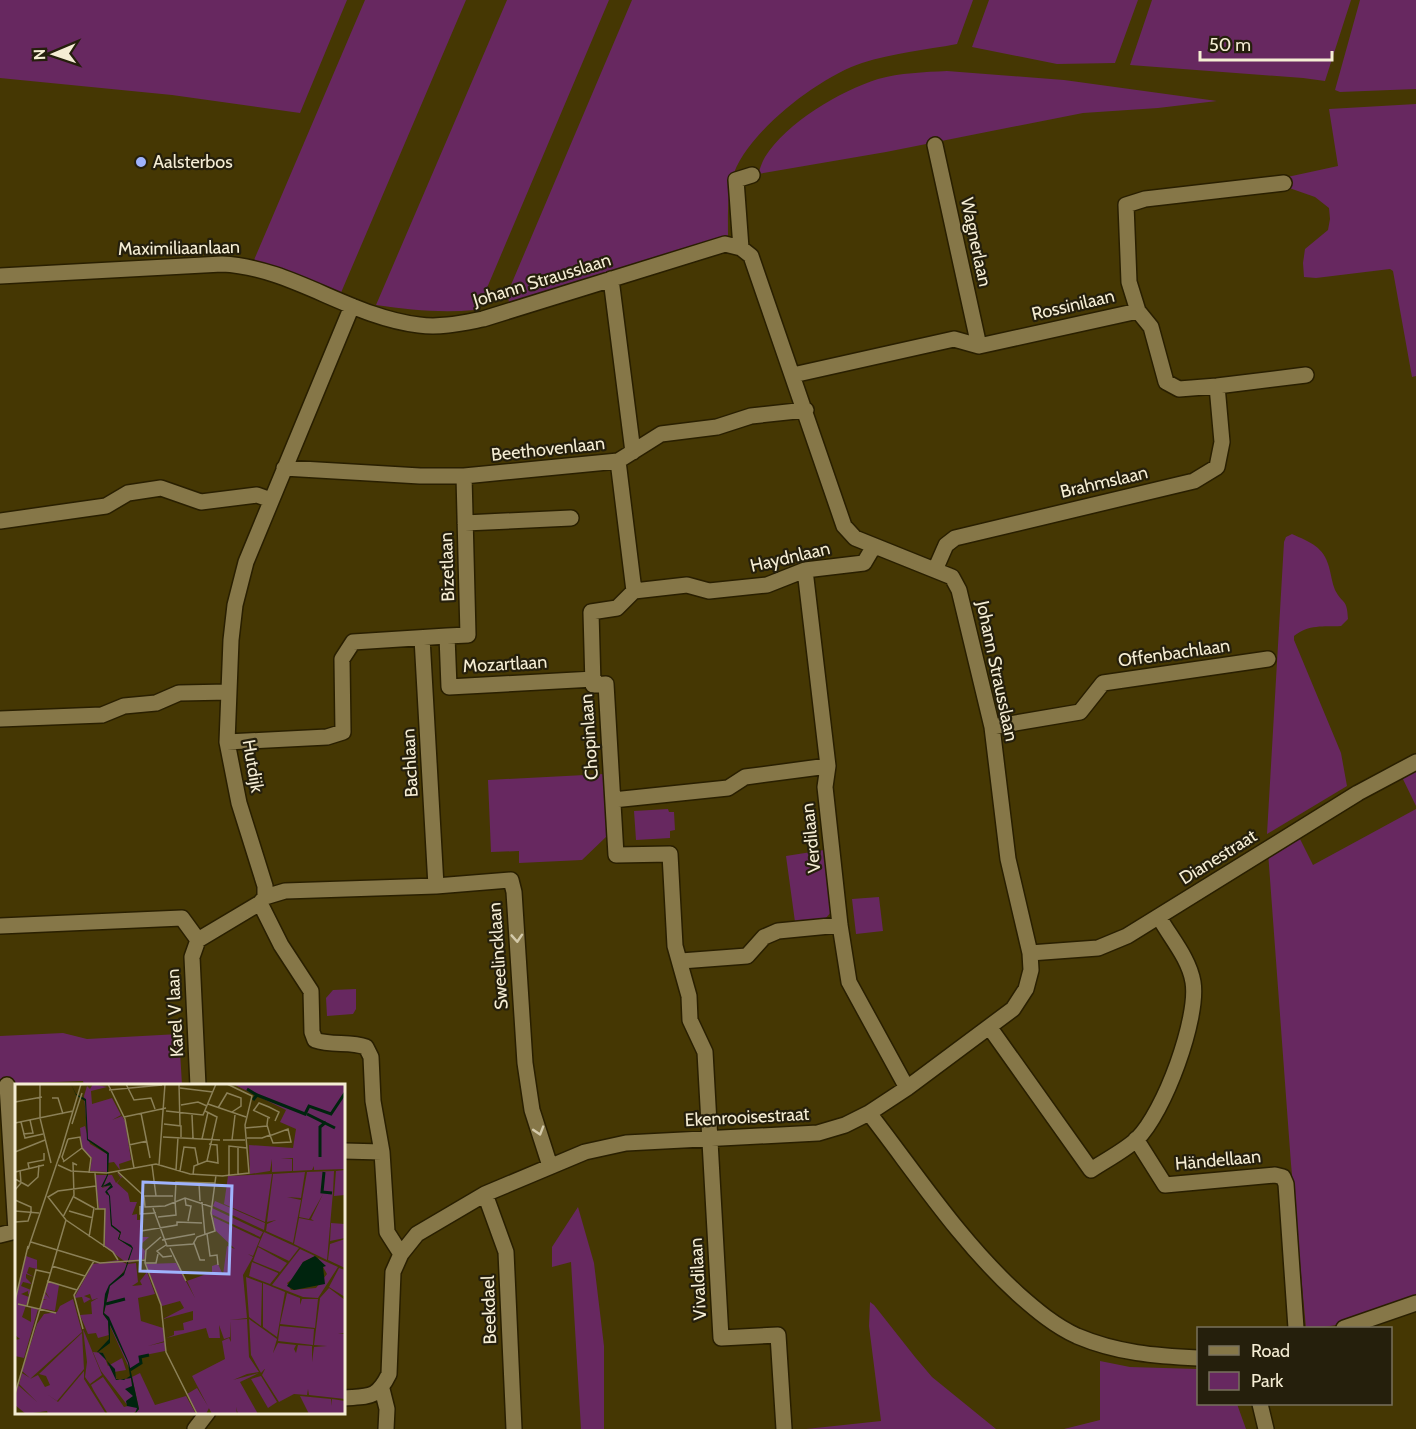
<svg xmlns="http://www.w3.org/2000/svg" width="1416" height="1429" font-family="Cabin,sans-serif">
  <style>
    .green { fill: #672860 }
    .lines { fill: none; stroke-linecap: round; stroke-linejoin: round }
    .minor-casing { stroke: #291f00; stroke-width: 18 }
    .minor { stroke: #867748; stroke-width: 15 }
    .oneway { stroke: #d4caaa }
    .poi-dot { fill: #9fb3fd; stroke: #251f0c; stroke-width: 2 }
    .labels { text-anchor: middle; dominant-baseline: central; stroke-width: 4.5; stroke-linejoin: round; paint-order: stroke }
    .poi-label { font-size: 18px; fill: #f5edd4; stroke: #251f0c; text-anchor: start }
    .street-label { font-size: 18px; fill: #f5edd4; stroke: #251f0c }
    .inset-river { fill: none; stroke: #00240e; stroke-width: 3 }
    .inset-road { fill: none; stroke: #8b8057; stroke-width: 1.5 }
    .view { fill: #9fb3fd; fill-opacity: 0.15; stroke: #9fb3fd; stroke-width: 3 }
    .inset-edge { fill: none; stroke: #f5edd4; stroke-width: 3 }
  </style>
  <rect width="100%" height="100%" fill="#453703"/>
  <path class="green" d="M0 0H347L300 113 172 95 0 78Z
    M365 0H466L340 295 254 260Z
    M507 0H609L481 302 475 310C441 313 410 310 376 305Z
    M632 0H973L957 44C925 50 893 53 862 63 819 77 744 134 732 179 727 199 728 218 728 238L509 305 508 292Z
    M989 0H1138L1115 63 1057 64 972 47Z
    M1152 0H1351L1325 81 1303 78 1130 65Z
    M1360 0H1416V89L1340 92 1335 90Z
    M947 71 1064 80 1217 101 1158 108 1083 113 886 152 758 174C760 169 762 162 765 157 786 123 840 91 878 79 900 73 924 72 947 71Z
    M1416 104V376L1412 377 1393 271 1390 269 1316 278 1304 277 1303 263 1305 249 1328 230 1330 219 1329 208 1315 197 1269 181 1338 166 1329 109Z
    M1292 534C1310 542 1324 547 1329 567 1331 574 1332 583 1335 590 1343 605 1347 598 1348 619L1341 626C1323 627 1309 624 1294 636V640L1341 753 1347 786 1267 834 1284 542 1286 537Z
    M1416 767V806L1401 775Z
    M604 774 607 836 582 860 519 863V851L491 852 488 780Z
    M668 809 669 812H674L675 830 670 831V838L636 840 634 811Z
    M1416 809V1298C1383 1311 1342 1329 1306 1328L1291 1164 1268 852 1298 835 1313 865Z
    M824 850 832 911 825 919 795 922 786 856Z
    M879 897 883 931 856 934 852 899Z
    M356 989V1009L353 1014 327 1016 326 998 333 990Z
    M63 1033 87 1039 179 1034 182 1085 118 1086 117 1083 84 1085 83 1081 0 1084V1036Z
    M578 1207 594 1263 604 1346V1429H581L571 1262 552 1267V1247Z
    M870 1302 874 1305 915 1357 932 1377 996 1429H806L881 1421 869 1326Z
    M1100 1361 1130 1367 1198 1369V1404H1237L1246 1429H1064L1100 1420Z"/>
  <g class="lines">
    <defs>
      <path id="minor" d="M935 145 979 346
        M741 248 736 180 752 175
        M0 276 222 264C291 267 350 317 419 325 441 328 462 323 483 319L725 244 741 248 751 256 844 526 855 538 952 577 959 590 992 727 1008 859 1030 953 1031 970 1026 989 1013 1009 907 1088 869 1113 845 1125 818 1133 626 1143 585 1152 485 1194 417 1234 401 1254 393 1272 389 1374C377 1399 369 1396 344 1398
        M611 279 633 452
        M1138 311 1151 327 1166 382 1179 389 1217 386 1306 375
        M793 375 954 339 979 346 1138 311 1129 282 1126 205 1145 199 1284 183
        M618 461 634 591 617 608 591 612 593 685 606 684 616 855 670 854 675 946 689 996 690 1020 705 1052 721 1338 778 1335 784 1429
        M284 468 420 476H464L618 461 661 434 717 427 751 416 806 410
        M0 521 106 506 128 493 161 488 201 502 257 495 271 500
        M465 523 571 518
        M805 570 828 766 825 787 840 925 849 982 907 1088
        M935 570 946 545 955 538 1194 481 1217 467 1222 442 1217 386
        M634 591 687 585 709 591 767 585 805 570 864 563 874 546
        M447 636 468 635 464 476
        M422 638 436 886
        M0 719 102 715 124 706 156 703 179 693 229 692
        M992 727 1080 712 1103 683 1268 659
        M227 742 327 737 343 732 342 659 353 642 447 636 449 687 594 679
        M613 800 728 788 745 777 828 766
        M265 897 285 891 436 886 511 880 514 892 525 1063 532 1110 550 1166
        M260 903 281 945 311 991 312 1032 315 1040C332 1046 350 1041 366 1047L371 1057 373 1101 382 1152 387 1232 401 1254
        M0 926 182 918 198 940 260 903 265 897V886L239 803 227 742 231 640 235 605 246 562 352 306
        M198 940 192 957 198 1086
        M1030 953 1098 948 1127 936 1358 793 1416 762
        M681 961 747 956 764 937 778 931 840 925
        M990 1028 1091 1170C1106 1160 1124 1151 1137 1139 1164 1113 1199 1018 1193 982 1189 958 1170 937 1159 917
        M7 1085 16 1231
        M869 1113C917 1175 960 1241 1018 1294 1036 1310 1055 1326 1077 1336 1117 1353 1156 1356 1198 1358
        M1136 1139 1165 1185 1275 1175 1283 1177 1286 1184 1296 1328
        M344 1151 382 1152
        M485 1194 506 1252 514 1429
        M0 1235 16 1231
        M1344 1328 1416 1303
        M382 1389 387 1409 386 1429
        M1260 1404 1266 1429
        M195 1429 208 1412"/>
    </defs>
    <use href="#minor" class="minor-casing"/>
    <use href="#minor" class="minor"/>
  </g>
  <defs><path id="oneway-chevron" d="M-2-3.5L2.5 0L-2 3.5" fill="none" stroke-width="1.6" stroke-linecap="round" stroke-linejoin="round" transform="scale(1.5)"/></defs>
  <g class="oneway">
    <use href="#oneway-chevron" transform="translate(517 938) rotate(86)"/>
    <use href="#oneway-chevron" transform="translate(539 1131) rotate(73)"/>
  </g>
  <circle class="poi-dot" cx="141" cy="162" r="6"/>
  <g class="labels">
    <g class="poi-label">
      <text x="153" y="162">Aalsterbos</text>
    </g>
    <g class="street-label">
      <text transform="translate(976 242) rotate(78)">Wagnerlaan</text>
      <text transform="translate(179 248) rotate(-1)">Maximiliaanlaan</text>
      <text transform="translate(542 280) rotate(-17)">Johann Strausslaan</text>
      <text transform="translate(1073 305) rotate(-13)">Rossinilaan</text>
      <text transform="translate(548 449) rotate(-6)">Beethovenlaan</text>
      <text transform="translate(1104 482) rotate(-13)">Brahmslaan</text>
      <text transform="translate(790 557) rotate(-13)">Haydnlaan</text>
      <text transform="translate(447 567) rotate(-92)">Bizetlaan</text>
      <text transform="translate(1174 653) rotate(-8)">Offenbachlaan</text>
      <text transform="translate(505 664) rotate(-3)">Mozartlaan</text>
      <text transform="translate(997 671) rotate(78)">Johann Strausslaan</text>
      <text transform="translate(589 737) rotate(-94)">Chopinlaan</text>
      <text transform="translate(410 763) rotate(-93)">Bachlaan</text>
      <text transform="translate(253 766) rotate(80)">Hutdijk</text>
      <text transform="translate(811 838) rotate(-96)">Verdilaan</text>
      <text transform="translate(1218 857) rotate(-32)">Dianestraat</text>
      <text transform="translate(498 956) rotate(-94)">Sweelincklaan</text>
      <text transform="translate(175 1013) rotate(-93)">Karel V laan</text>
      <text transform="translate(747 1117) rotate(-3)">Ekenrooisestraat</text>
      <text transform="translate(1218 1160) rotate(-5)">Händellaan</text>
      <text transform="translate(698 1279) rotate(-93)">Vivaldilaan</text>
      <text transform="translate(489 1310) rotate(-92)">Beekdael</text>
    </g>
  </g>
  <g transform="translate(15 1084)">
    <rect width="330" height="330" fill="#453703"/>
    <path d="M78 0 92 3 76 7 77 20 97 14 106 31 97 36 107 32 110 37 116 76 104 80 105 86 99 78 92 79 93 68 73 55 69 12 72 2 75 5ZM218 0H330V85L299 86V82L297 86 278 87V74L266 75H277V87L257 88V75L255 87 235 90 234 61 278 64 281 45 265 38 271 26ZM70 42 75 60 92 70V88L75 87 77 74 67 64 65 44ZM330 86V111L319 112 321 87ZM319 87 318 108 312 176 279 160 284 134 299 137 296 135 308 110 294 135 284 133 292 88ZM290 88 286 114 272 113 286 116 278 159 251 147 252 140 261 136 252 138 258 90ZM102 89 107 93 102 99 113 109 115 118H122L117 131 122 130V136L140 135 125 136 126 153H134L125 161 130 167 129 175 113 179 117 163 104 155 106 148 97 141 92 107 97 100 88 103 93 91H97L101 99 106 94ZM257 90 250 138 209 120 213 92ZM80 91H92L87 104 96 101 91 110 94 112 96 141 105 149 103 155 117 164 112 179 90 163V125L84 124ZM200 117 250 139 249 146 198 122ZM197 124 248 148 245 153 196 130ZM198 133 245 155 238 172 233 170 238 173 228 191 232 234 215 236 232 235 234 273 244 288 232 290 218 296 244 289 225 298 243 330H223L221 323 222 330H197L177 292 210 275 207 257 214 254 216 258 215 237V253L209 255 204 241 205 254H194L191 244 151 254 159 251V247L169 246 168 239 178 236V227L148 235 169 224 165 217 147 222 131 180 161 179 180 214 172 197 197 188V182L203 180 208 191 212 162 220 165 200 146ZM316 139 330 140V154L315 157ZM249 148 275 160 284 164 274 177 243 162ZM330 155V184L313 176 315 160ZM243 163 272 179 265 188 238 177ZM285 165 300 172 288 178 280 193 272 199 276 206 301 204 312 190 303 174 323 183 303 214 288 213 257 201ZM11 172 22 176V185L14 183 12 189 19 193 11 190V194L17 200 8 198 6 202 16 206 13 211V207L6 210 14 213 7 233 16 238V223L23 225 9 274 0 272V256L5 255 0 251V219ZM103 176 112 180 111 184 90 212 88 230 93 237 94 251 83 254 81 249 73 250 65 231 77 230 76 218 83 214 77 216 75 210 69 212 76 215 69 219 67 213 59 214 78 180ZM237 178 263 189V190L255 200 234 192ZM121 179 123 198 117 202 127 201 125 197 132 188 140 210 123 214 126 237 148 244 150 257 133 262 150 258V267L125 272 126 278 115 286 89 229 95 202 107 192 113 180ZM324 184 330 186V213L314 203ZM231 193 247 199 246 242 234 233ZM33 197 44 201 40 227 25 224 28 216H32L28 215 30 209 35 215 30 207ZM248 199 270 208 262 253 248 243ZM314 204 330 216V249H323L330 250V315L294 311 293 305 292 311 279 310 264 318 247 291 263 259 281 261 279 265 281 269 283 261 297 262V278L299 263 312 262 299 261 305 214ZM272 209 285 214V221L287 215H303L300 244 265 240ZM58 215 67 248 15 295 23 291 30 303 35 301 31 292 24 290 67 249 69 285 42 317 32 310 43 318 69 287V295L91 330H33L32 327 11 330 0 321V314L3 301 22 318 4 300 7 289 15 294 7 287 22 240 29 230 42 228 45 222ZM234 235 262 255 255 279 246 289 236 271ZM265 242 299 245 298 261 263 257ZM68 245 87 291 75 300 70 293 72 278ZM78 268 88 269 93 282 107 274 111 286 99 288 100 286 98 284H96L102 296 116 294 123 325 118 330H93L79 307 76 301 88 293 109 323 113 322 86 287ZM125 289 140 321 171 312 181 330H120L124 325 117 293ZM246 292 262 318 253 324 236 295ZM182 304 194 324 191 330H182L172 310ZM285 312 316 315V322L317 315 330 317V330H294Z" fill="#672860"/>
    <path d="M56 0 61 10 71 15 73 55 94 69 93 91 88 102 95 98 98 103 92 107 95 112 97 141 106 148 104 155 116 161 118 164 109 191 95 202 89 229 94 233 114 279 124 325 120 330 122 324 112 322 111 317 118 312 110 305 117 302 116 294 101 296 88 269 82 268 94 255 93 237 88 230 90 210 94 201 109 188 117 164 103 155 105 149 96 142 94 112 90 108 96 101 86 103 92 91V70L72 56 70 17 61 11ZM95 241 113 279 115 292 109 296 101 295 100 285 83 268 95 259ZM300 172 311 182 308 183 310 200 279 206 272 202 288 178Z" fill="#00240e" fill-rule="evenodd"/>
    <path class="inset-river" d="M232 5 242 11 238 16M242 11 290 30 294 22 316 30 330 9M292 30 320 44M305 73V43L311 38M309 88 307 108 317 109M91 220 110 215M115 286 126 279 125 273 134 271"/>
    <path class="inset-road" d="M25 0V34L36 79M93 0 110 35 119 84M111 0 119 16 136 14 140 25M164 0 165 41M165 4 198 8M94 6 147 1M37 14H43L48 30M0 18 27 13M193 20 231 33M166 21 183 18 192 22M203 24 212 9 226 14V22L217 28M238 26 255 34M239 26 244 19 254 23 264 28 260 37M151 27 188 31 201 0M126 29 135 74M177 31 178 54M109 33 151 24M6 38 10 54 28 50M0 39 58 27M57 40 67 9M149 40 166 42V53M230 44 252 42M8 50 18 49 15 36M148 53 205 56M232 54H247L255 51H257L273 45 276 58 258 59 255 51 252 41 253 33M53 55 65 53 67 64 76 74 74 89M187 55 193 28M208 56H230M217 56 220 31M114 61 132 57M223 64V91M0 68 30 56M44 74 66 0M49 77 47 73 53 55M192 77 203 79 202 61 194 60M48 78 67 64M43 81 56 87 92 89 141 80 175 90 208 92M137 81 141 112M144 81 150 0M14 84 13 79 29 76V69M161 86 163 53M165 87 169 63 180 64 183 80M0 88 29 81M103 88 129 112M80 89 83 125M178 91 179 82 192 77 202 33 190 27M214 91V62L232 64M207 92 234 89 230 41 237 12 212 0M0 95 13 102 23 93 24 81M184 99 185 117M81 102 43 107 33 113 51 136 98 168 103 176M0 106 6 99 5 86M129 112 130 123 150 122 170 114 197 123M129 112H158M59 113 79 124 74 153M170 114 171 121 176 122 173 137M0 116 16 123V128M160 116 161 98 200 99M187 118 190 151M125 122V130L141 129M138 124 152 162 178 160 182 153 200 147 196 129 201 91M80 125H90L89 163M0 127 24 129M54 127 78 134M48 133 59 111 58 79 62 81M143 133 161 131 160 116M0 138 13 137 16 128M126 147 162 141V138L187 139M192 150 195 172 202 171 203 181M146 153 131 166 130 179 146 221 151 268 182 330M147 156 180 150M16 158 85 179 130 176M179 159 185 176H190M151 161 142 167 148 173 157 172M155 164 171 197M13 165 45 70M130 179H141L143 170M37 182 70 192M32 197 62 206M0 217 13 162M3 220 41 229M12 222 21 186 35 189M68 245 59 211 79 177M0 310 51 136"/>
    <path class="view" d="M128 98 217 102 214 190 125 187Z"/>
    <rect width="330" height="330" class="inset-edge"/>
  </g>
  <rect x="1197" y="1327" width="195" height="78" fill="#251f0c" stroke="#78715c" stroke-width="1.5"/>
  <rect x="1209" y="1346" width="30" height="9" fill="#867748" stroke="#78715c" stroke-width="1.5"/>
  <text x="1251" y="1357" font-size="18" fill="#f5edd4">Road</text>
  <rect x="1209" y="1372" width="30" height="18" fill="#672860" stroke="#78715c" stroke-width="1.5"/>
  <text x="1251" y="1387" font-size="18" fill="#f5edd4">Park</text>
  <g transform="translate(54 54) rotate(268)" stroke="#251f0c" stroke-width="4.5" paint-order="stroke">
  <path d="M0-4.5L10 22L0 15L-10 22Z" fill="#f5edd4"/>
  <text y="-9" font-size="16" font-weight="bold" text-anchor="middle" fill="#f5edd4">N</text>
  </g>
  <path d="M1200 51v9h132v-9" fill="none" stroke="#f5edd4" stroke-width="3"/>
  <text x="1209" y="51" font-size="18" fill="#f5edd4" stroke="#251f0c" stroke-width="4.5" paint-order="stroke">50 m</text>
</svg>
